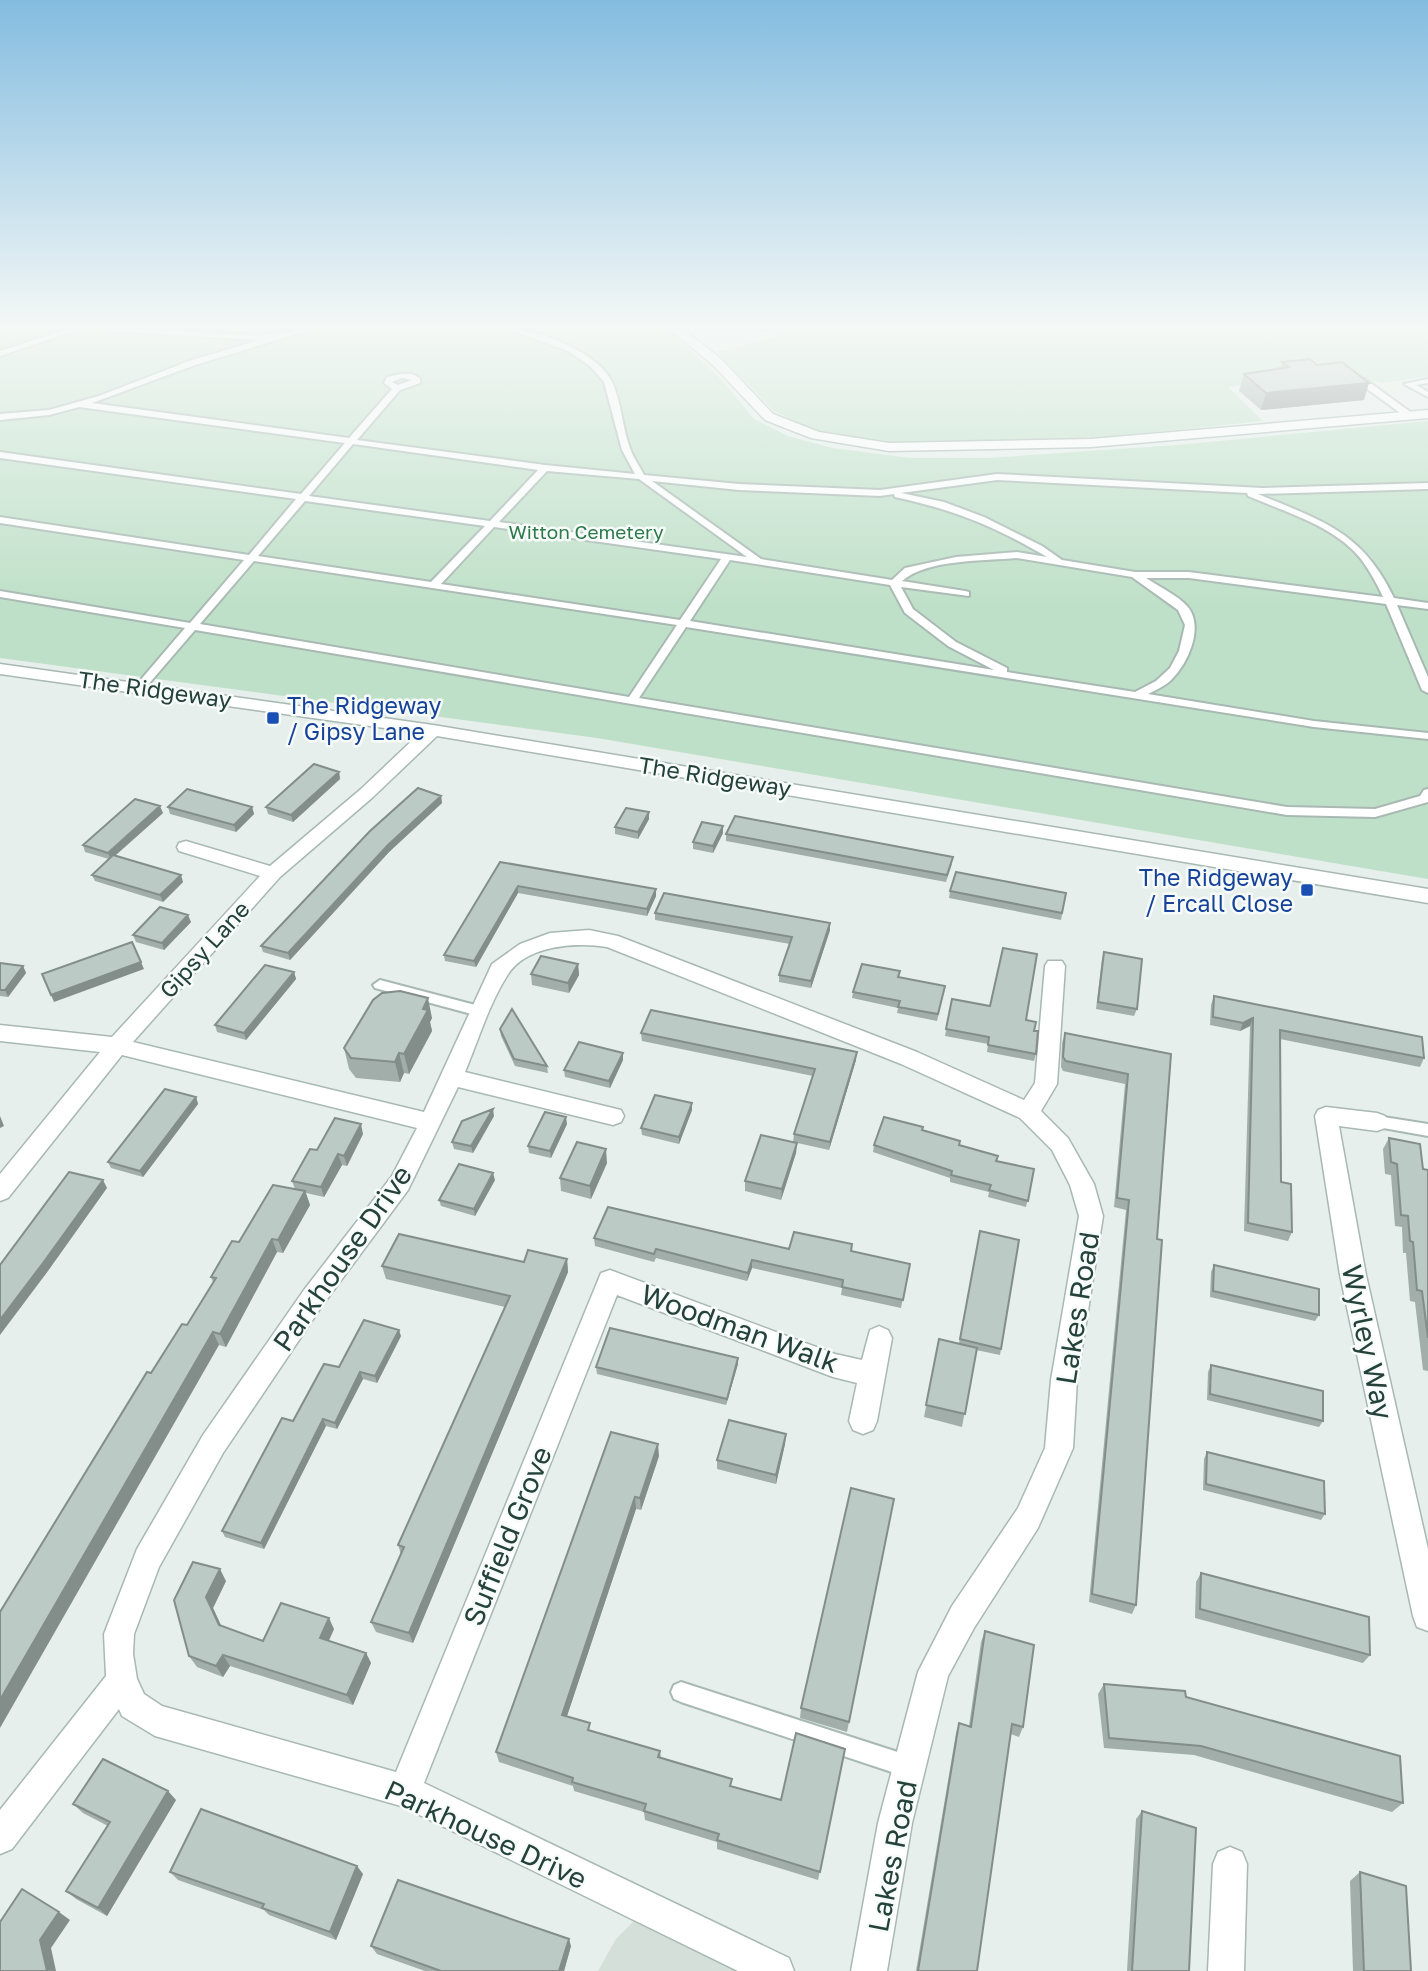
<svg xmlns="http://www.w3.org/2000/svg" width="1428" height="1971" font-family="'Golos Text',sans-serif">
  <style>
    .built { fill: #d4dfda }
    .green { fill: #bfe0c8 }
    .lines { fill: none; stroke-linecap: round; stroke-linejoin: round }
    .service-casing { stroke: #a8b8b2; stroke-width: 4 }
    .minor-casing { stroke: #a8b8b2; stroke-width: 3 }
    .service { fill: #fff; fill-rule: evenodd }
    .minor { fill: #fff; fill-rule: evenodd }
    .wall { fill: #a1aea9 }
    .shaded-wall { fill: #838d89 }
    .building { fill: #bbcac4; stroke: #838d89; stroke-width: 2 }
    .transit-dot { fill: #1a4fb4; stroke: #f7fbf9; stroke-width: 2.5 }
    .labels { text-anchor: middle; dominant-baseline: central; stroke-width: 5; stroke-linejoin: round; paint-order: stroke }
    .far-park-label { font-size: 19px; fill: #2d7a4b; stroke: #f7fbf9 }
    .street-label { font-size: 23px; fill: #24423a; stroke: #f7fbf9 }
    .transit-label { font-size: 23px; fill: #164399; stroke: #f7fbf9; text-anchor: start }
    .near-street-label { font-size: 28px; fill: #24423a; stroke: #f7fbf9 }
  </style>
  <rect width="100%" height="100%" fill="#e6efeb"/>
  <path class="built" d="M641 1914 740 1971H598L616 1939Z"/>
  <path class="green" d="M0 329H661L672 333 723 381 754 419 788 436 832 448 910 458H987L1177 445 1428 421V879L597 738 0 658Z
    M786 329H1428V376L1383 383 1334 373 1228 387 1263 421 1097 438 881 443 813 430 774 411 717 352 784 334Z"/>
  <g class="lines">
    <defs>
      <path id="service" d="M68 329H80L0 356V351Z
        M104 329H148L255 336 313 329 195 365 92 403 349 438 392 389 384 383 387 377C397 375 412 370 420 379V383L400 390 357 440 545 465 635 474 622 450 604 382 590 366 568 351 508 329C538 329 599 353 612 382 622 403 622 429 631 451 634 459 640 467 644 475L739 484 880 490 997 474 1262 488 1428 483V489L1258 494C1322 521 1362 531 1394 598L1428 603V609L1397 605 1428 677V693L1422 690 1386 604 1189 578H1146C1158 586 1177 595 1187 606 1205 626 1188 664 1171 680 1165 686 1156 690 1148 694L1314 721 1428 733V739L1314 727 686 627 639 698 1287 807 1375 809 1420 796 1424 790 1428 789V802L1375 817 1287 815 195 630 146 687H138V683L185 628 0 597V591L190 623 244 560 0 523V517L249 555 296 499 0 458V452L301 494 345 443 79 407 49 415 0 420V414L49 410 99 396 189 361 259 340 108 331ZM402 378 412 380 398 385 392 382ZM353 444 538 470 490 521 309 496ZM547 471 639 479 747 557 499 522ZM997 480 1247 493 1248 496C1285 512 1335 526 1361 559 1370 571 1377 584 1383 597L1189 572H1135L1062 560 1042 546 984 517 944 502 901 493ZM652 481 739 490 880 496 894 494 895 497C955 510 994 526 1047 557L1017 552 956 557 905 568 892 580 761 559ZM305 501 485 526 431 582 258 556ZM494 527 721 559 680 620 441 584ZM1017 558 1132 577 1178 610 1185 625 1179 651 1170 668 1156 681 1135 692 1007 672V668L956 642 913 609 901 587 969 596V592L965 591 902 581C927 559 984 561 1017 558ZM730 560 890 585 905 613 948 646 994 670 690 621ZM254 561 677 625 629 697 200 624Z
        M1359 379H1365L1413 414V418H1407L1359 383Z
        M1428 379V383L1416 385 1428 392V397L1404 384Z
        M380 980 479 1006 486 1011 479 1016 375 988 373 985Z
        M1377 1116 1428 1124V1136L1372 1126 1369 1122 1372 1118Z
        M681 1682 910 1756 918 1759 921 1767 918 1775 910 1778 681 1702 674 1699 671 1692 674 1685Z"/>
      <path id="minor" d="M670 329H683L721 359 773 414 819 432 889 443 1091 439 1428 410V418L1091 447 889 451 811 438 765 420 713 365Z
        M0 664 433 725 1428 889V903L437 736 373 797 280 877 133 1042 424 1112 492 964 520 944 550 933 589 930 618 936 917 1052 1024 1100 1035 1083 1045 966 1048 961H1062L1065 966 1057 1084 1041 1111 1068 1138 1094 1184 1103 1216 1077 1380 1073 1448 1038 1528 974 1628 948 1676 912 1823 887 1971H851L878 1823 918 1672 952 1606 1018 1508 1045 1448 1051 1380 1079 1216 1070 1185 1052 1150 1020 1118 901 1064 607 947C576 942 525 945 507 976 489 1004 478 1041 465 1072L621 1110 624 1116 621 1122 613 1125 458 1087 408 1190 322 1306 223 1453 159 1567 134 1634 133 1654 137 1679 144 1694 162 1706 396 1772 601 1273 610 1270 835 1354 862 1360 870 1330 879 1326 888 1330 892 1338 877 1421 873 1430 863 1434 853 1430 849 1421 857 1383 833 1377 617 1295 424 1783 789 1958 794 1971H738L401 1806 155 1736 122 1716 119 1709 12 1849 0 1854V1810L106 1676 104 1634 137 1549 203 1435 304 1290 392 1176 417 1128 122 1055 8 1198 0 1201V1174L100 1052 0 1041V1025L112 1037 260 876 179 851 177 847 179 843 186 841 270 866 361 789 420 733 0 674Z
        M1326 1107 1377 1113 1385 1116 1389 1122 1385 1128 1377 1131 1339 1126 1366 1275 1428 1549V1631L1417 1627 1413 1616 1340 1275 1315 1116 1318 1110Z
        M1230 1847 1242 1852 1247 1864 1244 1971H1208L1213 1864 1218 1852Z"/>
    </defs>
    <use href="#service" class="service-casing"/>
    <use href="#minor" class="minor-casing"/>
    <use href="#service" class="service"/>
    <use href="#minor" class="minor"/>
  </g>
  <path class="wall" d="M737 329H775V332L737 330Z
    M1282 362 1364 400 1261 410 1239 391 1244 374 1280 369Z
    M339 772 340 779 293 822 268 814 266 807Z
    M441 796 442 803 389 852 290 960 263 952 261 946Z
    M168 807H252L254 814 236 832 170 814Z
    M649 812V819L638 839 615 834V827Z
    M163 813 115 856 183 882 163 902 95 881 92 875 109 859 85 852 83 845Z
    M723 833 713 853 693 849V842Z
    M726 834 952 864 946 882 726 841Z
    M500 862 656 896 647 916 518 893 476 967 445 961 444 955Z
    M950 891 1066 893 1061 920 949 898Z
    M655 913 830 923V930L811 988 779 982V975L790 944 655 920Z
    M191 922 164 950 136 942 133 935Z
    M1104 952 1137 1009 1134 1016 1096 1009 1102 959Z
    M0 963 23 966 26 973 8 997 0 996Z
    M578 964 579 975 569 993 532 985 531 974Z
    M900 971 899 977 945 986 937 1021 897 1013 898 1008 852 998 853 992Z
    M294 972 296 979 246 1040 217 1032 215 1025Z
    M1214 996 1424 1058 1420 1067 1280 1039 1281 1182 1292 1232 1288 1241 1244 1231 1250 1026 1240 1031 1210 1025 1211 1005Z
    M952 999 1026 1020 1034 1031 1036 1054 1034 1061 987 1052 988 1044 945 1036Z
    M432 1018 430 1022 432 1031 409 1074 404 1073 400 1082 356 1078 349 1069 344 1048Z
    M500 1029 547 1066 548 1073 515 1066 501 1036Z
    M641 1033 856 1060 829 1150 793 1142 794 1134 813 1076 642 1041Z
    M1065 1033 1171 1054 1157 1239 1136 1605 1132 1614 1089 1602 1126 1210 1114 1207 1125 1084 1063 1071 1061 1067 1062 1043Z
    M623 1060 610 1088 565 1077 564 1070Z
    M196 1097 198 1104 143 1177 111 1168 108 1162Z
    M692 1110 679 1144 642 1135 641 1128Z
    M494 1116 473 1153 454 1149 452 1142Z
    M567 1124 551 1158 529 1153 528 1146Z
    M922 1130 959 1145 998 1156 997 1161 1034 1169 1026 1207 988 1197 989 1192 950 1182V1178L873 1152 874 1145Z
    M363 1134 347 1166 342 1165 324 1197 306 1193 310 1205 283 1253 277 1252 226 1347 219 1345 151 1373 187 1325 213 1282 211 1277 239 1242 295 1189 292 1181 317 1150Z
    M1389 1138 1423 1169 1428 1170V1376V1371L1423 1370 1415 1302 1410 1301 1406 1253H1403L1402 1227 1395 1226 1391 1175 1385 1174 1383 1149Z
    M797 1143 796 1153 781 1200 745 1191V1181Z
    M607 1163 591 1199 561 1191 560 1178Z
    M495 1180 475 1216 441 1206 439 1200Z
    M980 1231 1001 1349 1000 1355 976 1350 962 1427 924 1417 939 1339 959 1343Z
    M594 1238 789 1249 851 1251 910 1264 901 1308 841 1295 842 1288 752 1268 747 1281 656 1258 654 1262 595 1246Z
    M567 1259 568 1272 413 1643 376 1632 371 1622 401 1554 398 1545 505 1307 386 1279 382 1266 524 1262Z
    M1214 1265 1319 1315 1315 1321 1210 1297 1211 1272Z
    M401 1336 377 1383 363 1379 337 1429 326 1426 264 1549 225 1537 222 1531 293 1421 339 1367Z
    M738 1364 726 1405 597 1374 596 1367Z
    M1211 1365 1323 1421 1319 1427 1207 1400 1208 1372Z
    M786 1434 785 1444 776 1484 717 1469V1460Z
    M1207 1452 1325 1514 1321 1520 1203 1490 1204 1459Z
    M659 1456 641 1510 636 1509 567 1716 592 1731 660 1751 661 1758 731 1786 781 1800 845 1749 818 1880 717 1849V1842L645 1820 644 1812 574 1791 573 1786 499 1762 496 1752Z
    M894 1499 847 1732 800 1718 801 1708Z
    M1201 1573 1370 1655 1363 1663 1195 1618 1196 1582Z
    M226 1581 213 1608 221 1626 263 1641 334 1629 329 1641 366 1653 371 1663 353 1705 230 1666 223 1677 197 1667 189 1656 174 1600Z
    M985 1631 1023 1727 1019 1737 1011 1734 977 1971H916L956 1733 959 1723 969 1726 981 1642Z
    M1104 1684 1403 1803 1392 1812 1194 1755 1104 1748 1098 1694Z
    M176 1800 107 1916 76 1899 66 1891 108 1826 83 1813 73 1804Z
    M1142 1811 1189 1971H1127L1136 1819Z
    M170 1872 363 1874 336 1940 269 1915 264 1910 178 1880Z
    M1360 1872 1411 1971H1353L1350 1881Z
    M371 1946H571L564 1971H425L377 1954Z"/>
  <path class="shaded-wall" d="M1369 383 1364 400 1261 410 1266 393Z
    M339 772 340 779 293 822 291 815Z
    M441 796 442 803 389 852 290 960 288 953 388 845Z
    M160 806 163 813 111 859 108 853Z
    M252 807 254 814 236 832 234 825Z
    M649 812V819L638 839V832Z
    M723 826V833L713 853V846Z
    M181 875 183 882 163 902 160 895Z
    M518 886V893L476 967 474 961Z
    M656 889V896L647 916V909Z
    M188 915 191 922 164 950 162 943Z
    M830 923V930L811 988V981Z
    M141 962 144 969 54 1002 51 995Z
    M578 964 579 975 569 993 568 983Z
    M23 966 26 973 8 997 5 990Z
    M294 972 296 979 246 1040 244 1033Z
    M428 998 432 1018 430 1022 432 1031 409 1074 404 1054Z
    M1253 1018 1250 1026 1240 1031 1243 1023Z
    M857 1052 856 1060 829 1150 830 1142Z
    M399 1053 404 1073 400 1082 395 1062Z
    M623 1053V1060L610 1088 609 1081Z
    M196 1097 198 1104 143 1177 140 1171Z
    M692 1103V1110L679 1144V1137Z
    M493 1109 494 1116 473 1153 471 1146Z
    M0 1116 4 1126 0 1128Z
    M566 1117 567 1124 551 1158 550 1151Z
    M361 1124 363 1134 347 1166 344 1156Z
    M797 1143 796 1153 781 1200 782 1189Z
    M606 1149 607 1163 591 1199 590 1186Z
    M338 1154 342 1165 324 1197 321 1187Z
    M493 1173 495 1180 475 1216 474 1209Z
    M103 1180 107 1188 48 1271 0 1335V1320Z
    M305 1191 310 1205 283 1253 278 1240Z
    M272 1239 277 1252 226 1347 220 1334Z
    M567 1259 568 1272 413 1643 409 1633Z
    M752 1260V1268L747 1281 748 1273Z
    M399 1330 401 1336 377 1383 375 1376Z
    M213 1332 219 1345 0 1728V1700Z
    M738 1358V1364L726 1405 727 1399Z
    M360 1372 363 1379 337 1429 335 1423Z
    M323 1419 326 1426 264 1549 261 1543Z
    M786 1434 785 1444 776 1484V1475Z
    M658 1444 659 1456 641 1510 640 1498Z
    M635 1497 636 1509 564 1725 562 1715Z
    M220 1569 226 1581 213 1608 226 1636 219 1625 206 1597Z
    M329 1618 334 1629 325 1648 320 1638Z
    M366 1653 371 1663 353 1705 347 1695Z
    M223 1655 230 1666 223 1677 216 1666Z
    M168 1791 176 1800 107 1916 98 1908Z
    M357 1866 363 1874 336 1940 330 1932Z
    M59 1912 70 1920 51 1948 56 1971H47L40 1940Z
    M569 1939 571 1946 564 1971H559Z"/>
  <path class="building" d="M1310 359 1317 365 1342 362 1369 383 1266 393 1244 374 1289 367 1282 362Z
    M314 764 339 772 291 815 266 807Z
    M418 788 441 796 388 845 288 953 261 946 370 831Z
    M187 789 252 807 234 825 168 807Z
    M135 799 160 806 108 853 83 845Z
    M626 808 649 812 638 832 615 827Z
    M735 816 953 857 947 875 726 834Z
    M702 822 723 826 713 846 693 842Z
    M113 855 181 875 160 895 92 875Z
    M500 862 656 889 647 909 518 886 474 961 444 955Z
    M956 872 1066 893 1062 913 950 891Z
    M664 893 830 923 811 981 779 975 792 937 655 913Z
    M160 907 188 915 162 943 133 935Z
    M132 942 141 962 51 995 42 974Z
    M1003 948 1037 954 1026 1020 1036 1022 1034 1031H1038L1036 1054 988 1045 989 1037 946 1029 952 999 990 1006Z
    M1104 952 1142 959 1137 1009 1098 1002Z
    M541 956 578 964 568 983 531 974Z
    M0 963 23 966 5 990H0Z
    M862 964 900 971 898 977 945 986 938 1014 898 1007 900 1001 853 992Z
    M265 965 294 972 244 1033 215 1025Z
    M400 991 428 998 423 1009 428 1010 404 1054 399 1053 395 1062 351 1058 344 1048 373 1000 382 993Z
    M1214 996 1422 1037 1424 1058 1280 1030 1281 1182 1291 1184 1292 1232 1248 1223 1253 1018 1243 1023 1213 1017Z
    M512 1009 547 1066 514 1059 500 1029Z
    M651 1010 857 1052 830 1142 794 1134 815 1069 641 1033Z
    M1065 1033 1171 1054 1157 1239 1162 1240 1136 1605 1092 1594 1129 1200 1117 1198 1128 1074 1066 1061 1063 1057Z
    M579 1042 623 1053 609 1081 564 1070Z
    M165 1089 196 1097 140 1171 108 1162Z
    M655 1095 692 1103 679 1137 641 1128Z
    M493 1109 471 1146 452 1142 462 1121Z
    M545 1112 566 1117 550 1151 528 1146Z
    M884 1117 923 1127 922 1130 960 1141 959 1145 998 1156 996 1161 1034 1169 1028 1201 989 1190 991 1185 951 1175 952 1171 874 1145Z
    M335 1118 361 1124 344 1156 338 1154 321 1187 292 1181 310 1149 317 1150Z
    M761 1135 797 1143 782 1189 745 1181Z
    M1389 1138 1420 1144 1423 1169 1428 1170V1338L1422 1291 1417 1290 1413 1242 1410 1241 1408 1216 1401 1215 1397 1164 1391 1162Z
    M577 1142 606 1149 590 1186 560 1178Z
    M459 1164 493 1173 474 1209 439 1200Z
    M69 1172 103 1180 43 1263 0 1320V1265Z
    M273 1185 305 1191 278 1240 272 1239 220 1334 213 1332 0 1700V1612L147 1372 151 1373 182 1324 187 1325 216 1278 211 1277 232 1241 239 1242Z
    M608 1207 789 1249 794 1232 852 1244 851 1251 910 1264 903 1300 842 1287 843 1280 752 1260 748 1273 656 1249 654 1254 594 1238Z
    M980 1231 1019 1240 1001 1349 960 1339Z
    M399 1234 524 1262 528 1250 567 1259 409 1633 371 1622 404 1547 398 1545 510 1296 382 1266Z
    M1214 1265 1319 1289V1315L1213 1291Z
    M364 1320 399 1330 375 1376 360 1372 335 1423 323 1419 261 1543 222 1531 282 1418 293 1421 324 1364 339 1367Z
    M610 1328 738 1358 727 1399 596 1367Z
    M939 1339 977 1348 965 1414 926 1405Z
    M1211 1365 1323 1391V1421L1210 1394Z
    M729 1420 786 1434 776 1475 717 1460Z
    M611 1432 658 1444 640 1498 635 1497 562 1715 590 1723 588 1730 660 1751 658 1757 732 1779 730 1786 781 1800 796 1733 845 1749 820 1872 717 1840 719 1834 644 1811 646 1804 572 1782 573 1778 496 1752Z
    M1207 1452 1324 1481 1325 1514 1206 1484Z
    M851 1488 894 1499 849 1722 801 1708Z
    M193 1562 220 1569 206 1597 219 1625 263 1641 281 1603 329 1618 320 1638 366 1653 347 1695 223 1655 216 1666 189 1656 174 1600Z
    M1201 1573 1369 1617 1370 1655 1200 1609Z
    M985 1631 1034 1645 1023 1727 1012 1724 977 1971H918L959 1723 971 1727Z
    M1104 1684 1185 1691 1186 1697 1400 1756 1403 1803 1201 1746 1109 1738Z
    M103 1759 168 1791 98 1908 66 1891 110 1822 73 1804Z
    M201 1809 357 1866 330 1932 262 1908 264 1904 170 1872Z
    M1142 1811 1196 1828 1189 1971H1132Z
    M1360 1872 1406 1886 1411 1971H1364Z
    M398 1880 569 1939 559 1971H441L371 1946Z
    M22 1889 59 1912 40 1940 47 1971H0V1922Z"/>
  <linearGradient id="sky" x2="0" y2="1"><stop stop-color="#84bce0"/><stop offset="0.54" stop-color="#f4f8f6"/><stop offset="1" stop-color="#f4f8f6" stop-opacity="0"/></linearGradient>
  <rect width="1428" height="605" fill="url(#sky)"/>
  <g class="transit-dot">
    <rect x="266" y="711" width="14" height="14" rx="3.5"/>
    <rect x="1300" y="883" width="14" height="14" rx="3.5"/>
  </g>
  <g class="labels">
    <g class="far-park-label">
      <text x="586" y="531">Witton Cemetery</text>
    </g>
    <g class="street-label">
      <text transform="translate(155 689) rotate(8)">The Ridgeway</text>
      <text transform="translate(715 776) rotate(9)">The Ridgeway</text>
      <text transform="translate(204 949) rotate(-48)">Gipsy Lane</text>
    </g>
    <g class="transit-label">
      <text x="287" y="705">The Ridgeway<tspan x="287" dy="26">/ Gipsy Lane</tspan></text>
      <text x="1293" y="877" text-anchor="end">The Ridgeway<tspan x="1293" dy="26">/ Ercall Close</tspan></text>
    </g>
    <g class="near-street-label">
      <text transform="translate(342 1258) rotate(-55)">Parkhouse Drive</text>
      <text transform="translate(1077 1308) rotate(-81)">Lakes Road</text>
      <text transform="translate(740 1328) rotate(20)">Woodman Walk</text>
      <text transform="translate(1368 1342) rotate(78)">Wyrley Way</text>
      <text transform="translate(507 1536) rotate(-68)">Suffield Grove</text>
      <text transform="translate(486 1834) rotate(25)">Parkhouse Drive</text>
      <text transform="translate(892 1856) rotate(-79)">Lakes Road</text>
    </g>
  </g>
</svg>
